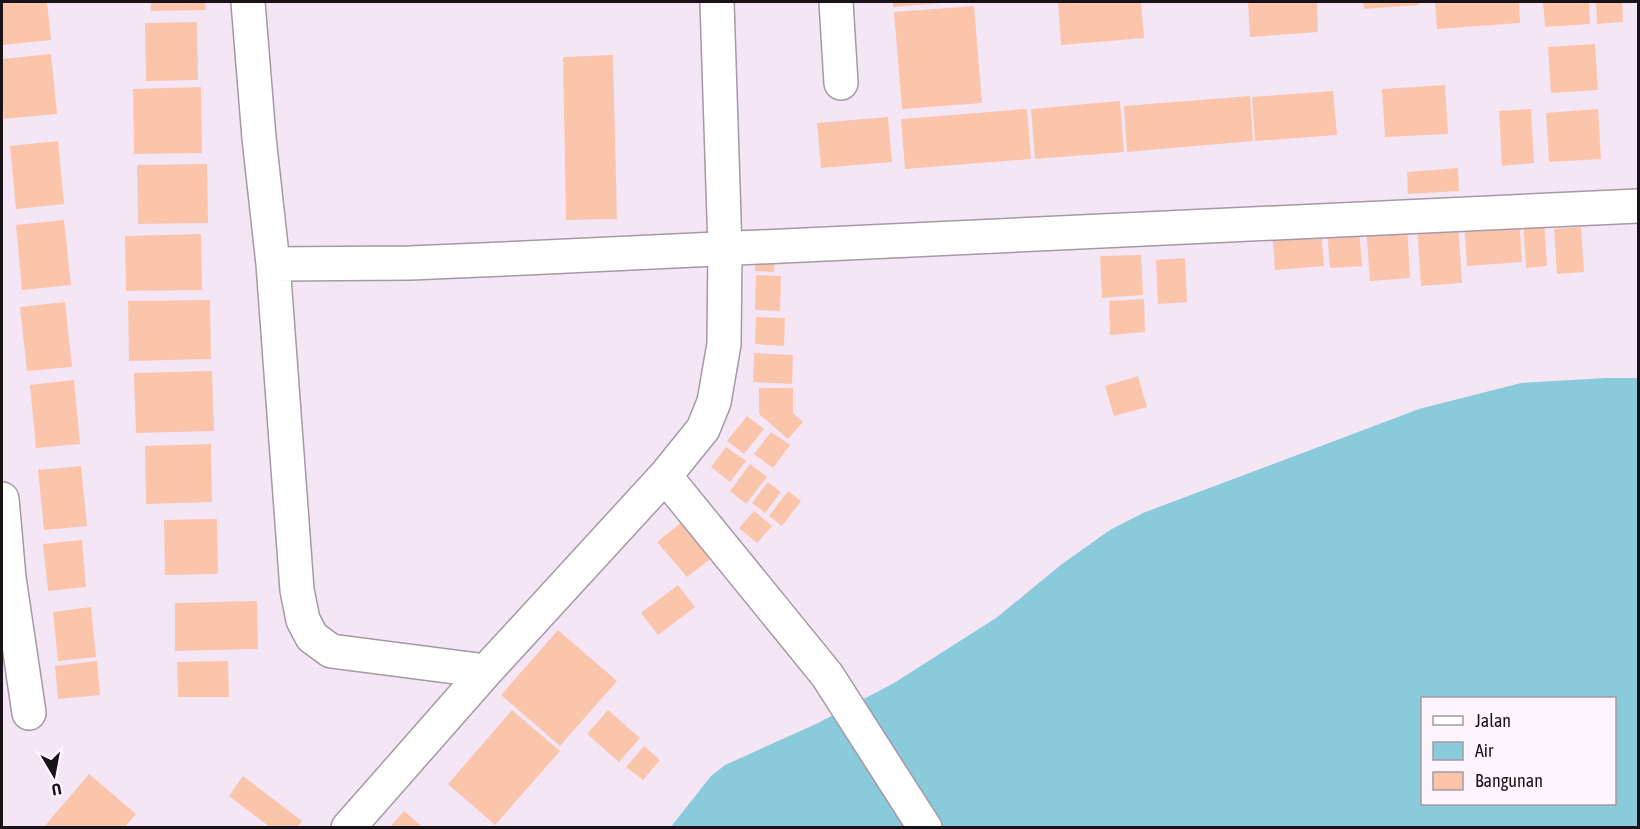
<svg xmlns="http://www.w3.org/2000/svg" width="1640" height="829" font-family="'Asap Condensed',sans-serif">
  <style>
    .water { fill: #89cadb; fill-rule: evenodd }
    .building { fill: #fbc5ac }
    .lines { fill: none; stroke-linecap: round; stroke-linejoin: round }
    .minor-casing { stroke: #a698a7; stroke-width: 36 }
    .minor { stroke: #fff; stroke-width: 33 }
  </style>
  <rect width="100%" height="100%" fill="#f5e6f6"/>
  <path class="water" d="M1606 378H1638V827L670 828 711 776 725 765 816 724 894 683 996 618 1062 564 1110 530 1143 513 1419 409 1521 383ZM1422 698H1614V804H1422Z"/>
  <path class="building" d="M2 2H47L51 40 2 45Z
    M151 2H205L206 10 151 11Z
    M893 2H943V3L893 7Z
    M1058 2H1141L1144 38 1061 45Z
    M1248 2H1317L1318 32 1250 37Z
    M1363 2H1418L1419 5 1364 9Z
    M1435 2H1519L1520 23 1437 29Z
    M1543 2H1589L1590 24 1545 27Z
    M1596 2H1622L1623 22 1597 24Z
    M974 6 982 103 902 109 894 12Z
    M197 22 198 80 146 81 145 23Z
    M1595 44 1598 90 1551 93 1548 47Z
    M51 54 57 114 4 119 2 90V59Z
    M613 55 617 219 566 220 563 57Z
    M1445 85 1448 134 1385 137 1382 89Z
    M201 87 202 153 134 154 133 89Z
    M1333 91 1337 135 1255 141 1252 97Z
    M1250 96 1253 141 1127 152 1124 106Z
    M1120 101 1124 152 1035 159 1031 109Z
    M1027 109 1031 159 905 169 901 119Z
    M1531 109 1534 163 1502 166 1499 111Z
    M1598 109 1601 159 1549 162 1546 113Z
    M888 117 892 162 821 168 817 123Z
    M58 141 64 204 16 209 10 146Z
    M207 164 208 223 138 224 137 165Z
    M1458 168 1459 191 1408 194 1407 172Z
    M1519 217 1522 262 1467 266 1464 220Z
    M64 220 71 285 22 290 16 225Z
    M1544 220 1547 266 1526 268 1523 221Z
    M1407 223 1410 278 1370 281 1366 226Z
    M1458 224 1462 283 1421 286 1417 227Z
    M1321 227 1324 266 1275 270 1272 230Z
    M1359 227 1362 266 1330 268 1327 230Z
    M1581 227 1584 272 1557 274 1554 229Z
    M201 234 202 290 126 291 125 236Z
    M756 254H775L774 272 755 271Z
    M1141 255 1143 295 1102 298 1100 256Z
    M1185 258 1187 302 1158 304 1156 260Z
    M756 275 781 276 780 311 755 310Z
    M1144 299 1145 332 1110 335 1109 301Z
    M210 300 211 359 129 361 128 301Z
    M65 302 72 367 27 371 20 307Z
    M756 317 785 318 784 346 755 344Z
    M754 353 793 355 792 384 753 382Z
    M212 371 214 431 136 433 134 373Z
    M1138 376 1147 407 1114 416 1105 386Z
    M74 380 80 444 36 448 30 385Z
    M759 388H793V413L803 422 788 439 759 414Z
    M747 416 764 429 744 454 727 441Z
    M771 432 790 445 773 468 754 454Z
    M211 444 212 502 146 504 145 446Z
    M726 447 746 461 730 482 711 467Z
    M750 464 767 477 746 504 730 491Z
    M81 466 87 526 44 530 38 470Z
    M768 482 781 492 765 513 752 503Z
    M788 491 801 501 782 526 769 516Z
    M754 511 772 526 757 543 739 528Z
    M217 519 218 574 165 575 164 520Z
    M683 521 713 557 687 577 657 542Z
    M82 540 86 587 48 591 43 544Z
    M678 585 695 607 658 635 641 613Z
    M257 601 258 649 175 651V603Z
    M91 607 96 657 58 661 53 612Z
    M558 630 617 681 560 746 501 695Z
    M97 661 100 695 58 699 55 666Z
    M228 661 229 697H178L177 662Z
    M512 710 560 751 495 825 448 784Z
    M608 710 640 738 619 762 587 734Z
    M644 746 660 760 643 780 626 767Z
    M89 774 136 814 124 828H43Z
    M243 776 302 821 297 828H271L229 796Z
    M404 811 424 828H389Z"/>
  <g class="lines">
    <defs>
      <path id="minor" d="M248 2 259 138 273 264 297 590 303 620 312 637 331 651 486 671
        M836 2 841 83
        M273 264 410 263 525 258 1638 206
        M665 476 827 675 925 828
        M2 499 9 578 29 713
        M348 828 486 671 665 476 703 429 714 402 724 344 725 249 717 2"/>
    </defs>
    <use href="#minor" class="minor-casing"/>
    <use href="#minor" class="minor"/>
  </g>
  <rect width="1640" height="829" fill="none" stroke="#191319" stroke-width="6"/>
  <rect x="1421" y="697" width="195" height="108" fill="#fff5ff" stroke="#a39ba3" stroke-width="1.5"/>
  <rect x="1433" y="716" width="30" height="9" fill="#ffffff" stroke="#a39ba3" stroke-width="1.5"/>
  <text x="1475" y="727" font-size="18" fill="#191319">Jalan</text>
  <rect x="1433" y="742" width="30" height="18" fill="#89cadb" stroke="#a39ba3" stroke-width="1.5"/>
  <text x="1475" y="757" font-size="18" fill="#191319">Air</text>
  <rect x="1433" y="772" width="30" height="18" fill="#fbc5ac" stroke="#a39ba3" stroke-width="1.5"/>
  <text x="1475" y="787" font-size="18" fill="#191319">Bangunan</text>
  <g transform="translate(54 775) rotate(170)" stroke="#fff5ff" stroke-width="4.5" paint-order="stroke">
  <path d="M0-4.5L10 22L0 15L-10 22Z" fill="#191319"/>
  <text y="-9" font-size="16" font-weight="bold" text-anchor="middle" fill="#191319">U</text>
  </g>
</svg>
